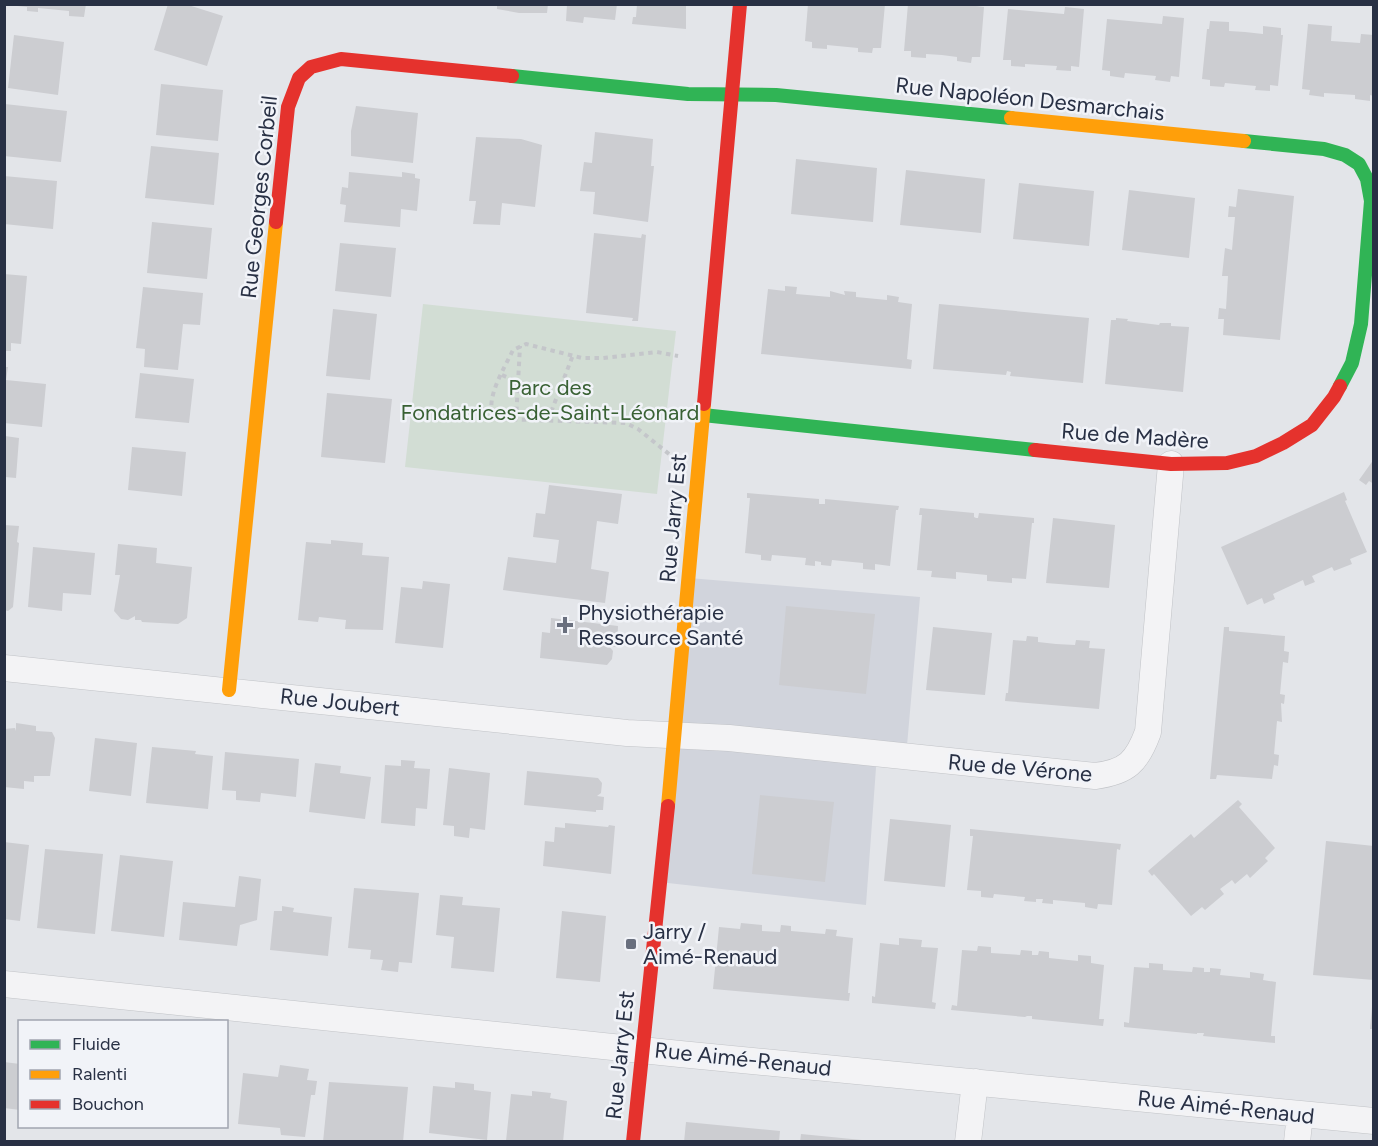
<svg xmlns="http://www.w3.org/2000/svg" width="1378" height="1146" font-family="Figtree,sans-serif">
  <style>
    .built { fill: #d1d4dc }
    .green { fill: #d2ddd4 }
    .building { fill: #cccdd1 }
    .lines { fill: none; stroke-linecap: round; stroke-linejoin: round }
    .street-casing { stroke: #c1c3c7; stroke-width: 27 }
    .path { stroke: #c4c6ca; stroke-width: 4; stroke-dasharray: 4.5 4.5; stroke-linecap: butt }
    .street { stroke: #f3f3f5; stroke-width: 26 }
    .fast { stroke: #30b455; stroke-width: 14 }
    .slow { stroke: #ff9f0a; stroke-width: 14 }
    .jam { stroke: #e5322d; stroke-width: 14 }
    .poi-dot { fill: #696f7e; stroke: #f1f3f8; stroke-width: 2 }
    .labels { text-anchor: middle; dominant-baseline: central; stroke-width: 5; stroke-linejoin: round; paint-order: stroke }
    .street-label { font-size: 22px; fill: #283044; stroke: #f1f3f8 }
    .park-label { font-size: 22px; fill: #396134; stroke: #f1f3f8 }
    .poi-label { font-size: 22px; fill: #283044; stroke: #f1f3f8; text-anchor: start }
  </style>
  <rect width="100%" height="100%" fill="#e3e5e9"/>
  <path class="built" d="M689 578 920 597 906 757 877 754 866 905 659 882Z"/>
  <path class="green" d="M423 304 676 331 657 494 405 467Z"/>
  <path class="building" d="M17 4H86L84 17 69 16V11L38 8V12L27 11V7L17 6Z
    M168 4H185L223 16 207 66 154 50Z
    M497 4H548L547 13H519L497 9Z
    M567 4H617L615 20 584 17 583 23 566 21Z
    M637 4H686V29L632 24 633 17H636Z
    M808 4H885L881 48H873L872 53 858 52V48L827 45V49L812 48V42L805 41Z
    M908 4H960L984 7 980 57H972L971 63 957 61V57L942 55 926 54V58L911 57V51H904Z
    M1065 7 1084 9 1079 67 1071 66V71L1056 70 1057 66 1025 64V67L1011 66V60H1003L1008 9 1064 14Z
    M1163 16 1184 18 1179 77 1171 76 1170 82 1155 80 1156 76 1125 73 1124 78 1110 76V71L1102 70 1107 19 1162 24Z
    M1210 21 1229 22V31L1245 32 1263 34V26L1281 28V35H1283L1278 86 1270 85V91L1255 90 1256 86 1225 83 1224 87 1210 86V80L1202 79 1207 29H1209Z
    M1308 24 1332 26 1331 41 1360 43 1361 34 1374 35V96L1370 95V101L1355 99V95L1324 93V97L1309 95 1310 90 1302 89Z
    M14 35 64 42 58 95 8 88Z
    M161 84 223 90 218 141 156 135Z
    M5 104 67 111 61 162 4 156Z
    M356 106 418 113 413 163 351 156V131Z
    M595 132 653 139 651 166H654L648 222 593 214 595 192 580 191 584 162 592 163Z
    M476 137 521 139 542 145 535 207 502 203 500 225 473 224 476 201H469Z
    M151 146 219 153 214 205 145 198Z
    M796 159 877 168 873 222 791 214Z
    M906 170 985 179 981 233 900 225Z
    M349 172 402 177V172L415 174V178L420 179 417 211 401 209 400 227 344 222 346 205 340 204 342 187 348 188Z
    M4 176 57 181 53 229 4 224Z
    M1019 183 1094 191 1089 246 1013 239Z
    M1238 189 1294 196 1280 340 1223 335 1224 319H1218L1219 308 1226 309 1228 276H1222L1225 248 1232 250 1235 217H1228L1229 206 1236 207Z
    M1129 190 1195 198 1189 258 1122 250Z
    M152 222 212 228 207 279 147 273Z
    M594 233 641 238 642 234 646 235 638 321H632L633 318 586 313Z
    M340 243 396 248 391 297 335 291Z
    M4 274 27 276 21 344 11 343V351H4Z
    M785 286 797 287 796 294 830 297V291L845 295 844 291 856 292V297L887 300V295L899 297 898 302 912 304 907 359 912 360 911 369 761 354 768 289 785 291Z
    M143 287 203 293 200 325 183 324 178 370 144 367 145 349 136 348Z
    M939 304 1089 318 1083 383 1010 376 1011 372 1007 371 1006 375 933 369Z
    M333 309 377 314 370 380 326 376Z
    M1116 318 1128 319 1127 321 1159 325 1160 323H1171V326L1189 327 1183 392 1105 384 1111 320H1116Z
    M4 367H8L6 380 46 384 42 427 4 423Z
    M140 373 194 379 189 423 135 418Z
    M327 393 392 399 385 463 321 457Z
    M5 436 19 438 16 478 5 477Z
    M132 447 186 452 182 496 128 490Z
    M1374 459V484L1369 481 1366 485 1359 480Z
    M549 485 622 494 618 524 597 521 591 569 609 572 605 603 503 590 508 557 556 563 559 540 533 537 536 513 545 514Z
    M1344 492 1347 500 1345 501 1367 552 1350 559 1352 564 1334 571 1332 567 1312 576 1315 582 1305 586 1303 580 1273 594 1275 599 1264 604 1262 598 1247 605 1221 547Z
    M747 493 819 499V504H825V499L899 506 898 510H896L890 566 875 564V570L863 569V563L832 560 831 566 821 565V562L815 561V566L805 565 806 558 772 555 771 561 761 560V555L745 553 750 498H747Z
    M920 508 974 513V517L976 518H978L979 513 1034 518V523H1032L1026 579 1012 578V583L987 581V575L956 572V579L931 577 932 571 917 570 922 515H919Z
    M1053 518 1115 525 1109 588 1046 583Z
    M4 525 19 526 17 542 19 543 13 607 8 611 4 610Z
    M331 540 363 543 362 555 389 557 383 630 345 629 346 620 319 617 318 622 298 620 306 542 331 544Z
    M118 544 157 548 156 563 192 567 187 618 178 624 142 622 141 620H135V616L128 620 121 619 114 611 120 575H115Z
    M33 547 95 553 91 595 63 593 62 611 28 607Z
    M423 581 450 584 443 648 395 643 401 587 422 589Z
    M786 606 875 614 866 694 779 685Z
    M551 618 618 626 617 647 609 646 613 651 612 659 607 665 540 658 542 632 550 633Z
    M933 627 992 633 985 695 926 690Z
    M1224 627H1229V631L1285 636 1284 651 1289 652 1288 663 1283 662 1280 694 1285 695 1284 704 1281 703 1282 722 1277 721 1274 754 1279 755 1278 766 1274 765 1272 779 1217 775 1216 779H1210Z
    M1027 636 1038 637V642L1056 644 1075 645 1076 640 1090 641 1089 648 1105 649 1099 709 1005 701 1006 693H1008L1013 640 1026 641Z
    M16 723 36 726V731L52 732 55 738 50 776H34V782L24 781V789L4 787V729L15 728 16 731Z
    M95 738 137 743 131 796 89 791Z
    M152 747 196 751 195 754 213 756 208 809 146 803Z
    M225 752 299 759 296 797 261 793 260 802 236 800V791L222 790Z
    M401 760 415 761 414 768 430 769 427 809 416 808 415 826 381 823 385 765 401 766Z
    M315 763 341 766 340 773 371 777 365 819 309 812Z
    M449 768 490 773 485 830 470 828 469 838 454 836V826L443 825Z
    M527 771 598 778 602 783 601 793 597 796 604 797 603 810H596V812L524 805Z
    M760 795 834 802 825 882 752 874Z
    M1238 800 1242 804 1239 807 1275 848 1265 858 1268 861 1250 878 1247 874 1235 884 1232 880 1220 889 1224 894 1205 910 1202 907 1191 916 1154 874 1152 876 1148 871 1191 834 1194 838Z
    M890 819 951 825 945 887 884 881Z
    M565 823 608 827 609 825 615 826 611 874 543 866 545 841 554 842 555 827 565 828Z
    M970 829 1121 844 1120 850 1117 849 1112 905 1098 904 1097 909 1085 907V903L1053 900V904L1042 903 1043 899H1036V902L1024 901 1025 897 994 894 993 898 981 897V891L967 890 973 836H970Z
    M1326 841 1374 846V980L1313 975Z
    M4 842 29 845 20 921 4 919Z
    M45 849 103 854 95 934 37 928Z
    M120 855 173 861 164 937 111 931Z
    M239 876 261 879 257 920 240 925 237 946 179 940 183 902 235 907Z
    M354 888 419 893 412 963 399 962 398 972 381 970 383 960 370 959 371 950 348 948Z
    M440 895 463 897 462 905 500 908 494 972 451 968 454 937 436 935Z
    M282 906 294 908 293 912 332 917 328 956 270 950 274 911H282Z
    M562 911 606 916 600 982 556 978Z
    M741 923 762 925V931L780 932 781 925 791 926V931L825 934 826 929 837 930 836 936 853 938 848 993H850L849 1001 713 989 719 927 740 929Z
    M899 938 922 940 921 947 938 948 932 1002 936 1003 935 1009 872 1003V996L875 997 880 943 899 945Z
    M978 946 991 947V953L1020 955 1021 950 1032 951V955H1038L1039 951 1049 952V958L1078 961V955L1091 956V963L1104 965 1099 1019H1104L1103 1026 1032 1019V1016H1027L1025 1017 951 1010 952 1005 957 1006 962 950 977 951Z
    M1149 963 1163 964V970L1192 972 1193 967 1204 968V972H1210V968L1221 969 1220 975 1250 978V972L1264 974 1263 980 1276 982 1271 1036H1275V1043L1203 1036 1204 1033H1197V1034L1124 1027V1022L1129 1023 1134 967 1149 968Z
    M1372 1007H1374V1029H1370Z
    M4 1062 20 1064V1110L4 1108Z
    M280 1065 309 1069 307 1080 317 1081 315 1095H311L305 1137 281 1135 280 1128 238 1124 243 1073 278 1077Z
    M329 1082 408 1087 403 1142H323Z
    M455 1082 474 1084V1090L491 1092 487 1140 429 1133 433 1086 455 1088Z
    M532 1091 551 1093 550 1098 567 1101 563 1142 506 1141 511 1094 532 1096Z
    M686 1122 780 1131 779 1142H684Z
    M801 1134 862 1140V1142H800Z"/>
  <g class="lines">
    <defs>
      <path id="street" d="M4 668 627 733 729 738 1095 776C1127 772 1137 762 1148 732L1171 464
        M4 984 680 1054 1374 1121
        M968 1142 975 1082
        M1297 1142 1300 1114"/>
    </defs>
    <use href="#street" class="street-casing"/>
    <path class="path" d="M502 375 518 382
      M516 420 520 346
      M548 420 573 355
      M669 454 638 429 626 423 500 419 494 417C484 400 505 367 513 350L526 344 582 358H603L657 352 678 356"/>
    <use href="#street" class="street"/>
    <path class="fast" d="M512 76 688 94 776 95 1011 118
      M1244 141 1324 149 1345 155 1359 164 1367 179 1371 201 1361 324 1352 363 1340 386
      M703 415 1035 450"/>
    <path class="slow" d="M1011 118 1244 141
      M229 690 276 222
      M668 806 704 404"/>
    <path class="jam" d="M276 222 288 107 299 78 311 67 341 59 512 76
      M704 404 740 4
      M1035 450 1171 464 1227 463 1256 456 1283 443 1312 425 1334 397 1340 386
      M633 1142 668 806"/>
  </g>
  <g class="poi-dot">
    <path d="M562 616h6v6h6v6h-6v6h-6v-6h-6v-6h6z"/>
    <rect x="625" y="938" width="12" height="12" rx="3"/>
  </g>
  <g class="labels">
    <g class="street-label">
      <text transform="translate(1030 99) rotate(6)">Rue Napoléon Desmarchais</text>
      <text transform="translate(259 197) rotate(-84)">Rue Georges Corbeil</text>
      <text transform="translate(1135 436) rotate(4)">Rue de Madère</text>
      <text transform="translate(673 518) rotate(-85)">Rue Jarry Est</text>
      <text transform="translate(340 702) rotate(6)">Rue Joubert</text>
      <text transform="translate(1020 768) rotate(5)">Rue de Vérone</text>
      <text transform="translate(620 1055) rotate(-84)">Rue Jarry Est</text>
      <text transform="translate(743 1059) rotate(6)">Rue Aimé-Renaud</text>
      <text transform="translate(1226 1107) rotate(6)">Rue Aimé-Renaud</text>
    </g>
    <g class="park-label">
      <text x="550" y="387">Parc des<tspan x="550" dy="25">Fondatrices-de-Saint-Léonard</tspan></text>
    </g>
    <g class="poi-label">
      <text x="578" y="612">Physiothérapie<tspan x="578" dy="25">Ressource Santé</tspan></text>
      <text x="643" y="931">Jarry /<tspan x="643" dy="25">Aimé-Renaud</tspan></text>
    </g>
  </g>
  <rect width="1378" height="1146" fill="none" stroke="#283044" stroke-width="12"/>
  <rect x="18" y="1020" width="210" height="108" fill="#f1f3f8" stroke="#a1a5b0" stroke-width="1.5"/>
  <rect x="30" y="1040" width="30" height="9" fill="#30b455" stroke="#a1a5b0" stroke-width="1.5"/>
  <text x="72" y="1050" font-size="18" fill="#283044">Fluide</text>
  <rect x="30" y="1070" width="30" height="9" fill="#ff9f0a" stroke="#a1a5b0" stroke-width="1.5"/>
  <text x="72" y="1080" font-size="18" fill="#283044">Ralenti</text>
  <rect x="30" y="1100" width="30" height="9" fill="#e5322d" stroke="#a1a5b0" stroke-width="1.5"/>
  <text x="72" y="1110" font-size="18" fill="#283044">Bouchon</text>
</svg>
